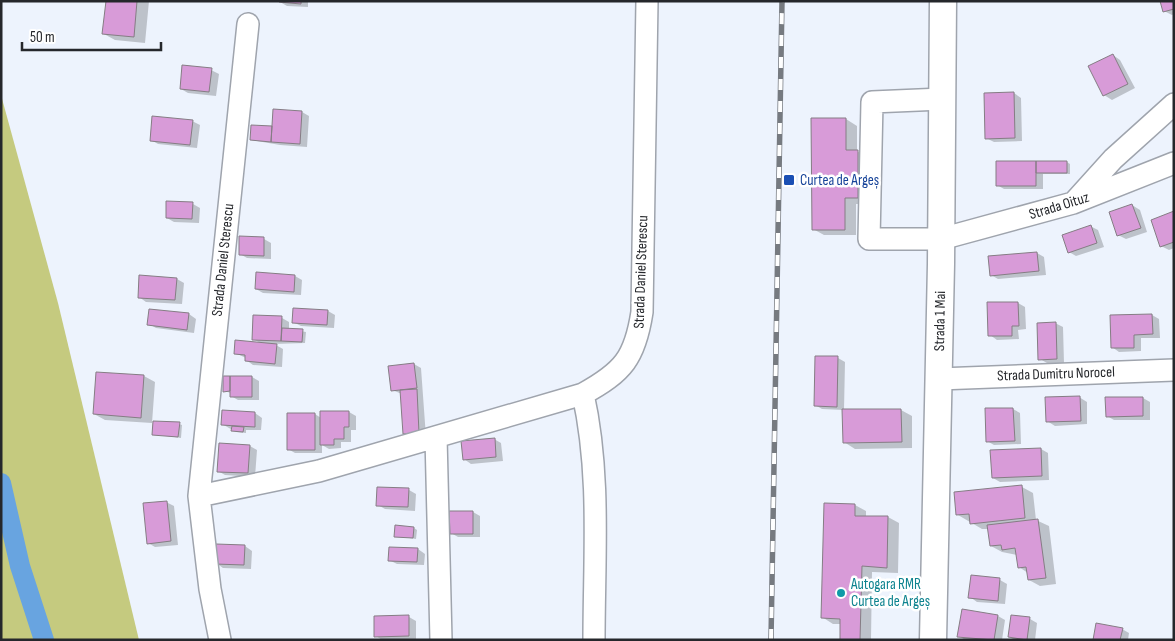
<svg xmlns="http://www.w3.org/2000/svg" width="1175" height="641" font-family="'Sofia Sans Condensed',sans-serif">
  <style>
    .green { fill: #c5ca7f }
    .shadow { fill: #0003 }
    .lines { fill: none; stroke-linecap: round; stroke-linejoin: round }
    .canal { stroke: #68a4e0; stroke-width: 20 }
    .building { fill: #d89bd8; stroke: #857d84 }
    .minor-casing { stroke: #9fa4ad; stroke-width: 24 }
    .major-casing { stroke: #9fa4ad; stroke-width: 29 }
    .minor { stroke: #fff; stroke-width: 21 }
    .major { stroke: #fff; stroke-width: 26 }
    .rail-casing { stroke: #767a80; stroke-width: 5.5 }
    .rail { stroke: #fff; stroke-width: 4; stroke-dasharray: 11; stroke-linecap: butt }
    .transit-dot { fill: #1a4fb4; stroke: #fff; stroke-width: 2 }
    .culture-dot { fill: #0f9aa8; stroke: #fff; stroke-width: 2 }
    .labels { text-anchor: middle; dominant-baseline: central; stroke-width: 5; stroke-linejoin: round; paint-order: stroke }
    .transit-label { font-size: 15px; fill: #164399; stroke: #fff; text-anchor: start }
    .street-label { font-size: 15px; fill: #25272b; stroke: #fff }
    .culture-label { font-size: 15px; fill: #0d838f; stroke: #fff; text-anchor: start }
  </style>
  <rect width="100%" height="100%" fill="#edf3fd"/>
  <path class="green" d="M1 95 58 303 139 640H1Z"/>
  <path class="shadow" d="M107 1H149L145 43 115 40 104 34Z
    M308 1V7L287 6 280 2Z
    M1174 1V14L1172 15 1164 11Z
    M1113 55 1120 60 1135 88 1112 100 1104 95 1090 67Z
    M211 70 219 74 216 96 188 93 181 89Z
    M1014 93 1021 98 1022 141 994 142 986 138Z
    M302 112 309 116 307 147 280 145 251 140Z
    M846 119 857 126V151L868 158V204H856V235H824L813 229Z
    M192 121 200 125 197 148 158 144 151 140Z
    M1067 162 1070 164V174H1043V189H1004L997 185Z
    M193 204 200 208 199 223 174 222 167 218Z
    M1132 205 1140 210 1147 232 1126 239 1118 235Z
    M1174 213V248L1169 250 1161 246Z
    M1090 226 1098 230 1104 247 1076 256 1069 252Z
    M241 238 264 239 271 243V259L247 258 240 254Z
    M1037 253 1044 257 1046 275 998 279 991 275Z
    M257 274 295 276 302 280 301 295 263 293 256 289Z
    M177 279 184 283 182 304 146 302 139 297Z
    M1018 303 1025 307 1026 329 1018 330 1019 339 997 340 990 335Z
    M150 310 189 314 196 319 194 333 156 328 149 324Z
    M328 311 335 315 334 328 301 326 293 322Z
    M1152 315 1159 319 1160 338H1141V351L1119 352 1112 347 1111 316Z
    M282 318 289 322V329L306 332 305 343 274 344 283 349 282 367 253 365 246 360V358L235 353 262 344 253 339Z
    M1055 323 1063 327 1064 363H1047L1040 359Z
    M838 358 845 362 844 410H901L912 416V448L855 449 844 442V410L822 409 815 405Z
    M414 364 421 368 426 437 411 438 404 434 402 394 392 390Z
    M144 376 155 382 152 423 105 420 94 414Z
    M252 377 259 381V400H238L231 396V393L224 391Z
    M1079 397 1087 402V424L1055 426 1047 421Z
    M1143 398 1150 402V420H1114L1107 416Z
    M1013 409 1020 413 1021 444 994 445 987 441 986 410Z
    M223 411 255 413 262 418 261 430H246V433L236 432 222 424Z
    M349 412 356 416V430H351V442H341V448L329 449 322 445V453H295L288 449 315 414 321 418Z
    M179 424 182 425 181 438 154 434Z
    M494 439 501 443 503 461 471 464 464 459Z
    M250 446 257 450 255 477 225 475 218 471Z
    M1041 449 1048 453 1049 480 1000 482 993 478Z
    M1022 487 1033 493 1036 520 1049 526 1056 584 1040 586 1029 580 1028 573 1019 567 1017 555 1002 552 991 546 989 529H982L958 515Z
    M409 490 416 494 415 511 385 509 378 505Z
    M166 502 174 506 178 545 155 547 148 543Z
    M826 504 855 505 866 511V517H888L899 523 898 573 872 572 871 640H841L842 624H833L822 617Z
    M473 512 480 516V537H458L451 533Z
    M414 528 417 530 416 539 396 536Z
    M245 546 252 551 251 569 223 568 216 563Z
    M418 549 425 554 424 565 397 564 389 560Z
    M972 577 1000 580 1007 584 1005 604 977 602 970 597Z
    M998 616 1005 620 1002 640H965L959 636Z
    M409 617 416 621V640H382L376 636Z
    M1030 619 1037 623 1035 640H1015L1009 637Z
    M1122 629 1129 633 1128 640H1094Z"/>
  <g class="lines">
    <path class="canal" d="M1 483 20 566 44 640"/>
  </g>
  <path class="building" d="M106 1H137L134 37 102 34Z
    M279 1H301V4L279 2Z
    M1160 1H1174V9L1163 12Z
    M1113 54 1128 84 1103 96 1088 66Z
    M182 65 212 68 209 92 180 89Z
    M1014 92 1015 138 985 139 984 93Z
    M273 109 302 111 300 144 271 142Z
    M152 116 193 120 190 145 150 141Z
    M811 118H846V150H858V198H845V230H812Z
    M251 125 272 126 271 142 250 140Z
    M996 161H1036V186H996Z
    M1036 161H1067V173H1036Z
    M166 201 193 202 192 219 166 218Z
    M1132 204 1141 228 1117 236 1109 212Z
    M1174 211V242L1160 247 1151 220Z
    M1091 225 1097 243 1068 253 1062 235Z
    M239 236 264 237V256L239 255Z
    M1037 252 1039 271 990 276 988 256Z
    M256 272 295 275 294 292 255 289Z
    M139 275 177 278 175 300 138 298Z
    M987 302H1018L1019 326H1012V336H988Z
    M293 308 328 310 327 325 292 323Z
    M149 309 189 313 187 330 147 325Z
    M1152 314 1153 334 1134 335V348H1111L1110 315Z
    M253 315 282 316 281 341 252 340Z
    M1056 322 1057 359 1038 360 1037 323Z
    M282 328 303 329 302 342 281 341Z
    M235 340 277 344 275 364 245 361V355L234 354Z
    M815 356H838L837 407 814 406Z
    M414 363 417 388 391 391 388 366Z
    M96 372 144 375 141 418 93 414Z
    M223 376H230V391L223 392Z
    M230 376H252V397H230Z
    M417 389 419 433 403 434 400 390Z
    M1080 396 1081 421 1046 422 1045 397Z
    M1105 397H1143V416L1106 417Z
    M985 408H1013L1015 441 986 442Z
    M842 409H901L902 442 843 443Z
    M222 410 255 412V427L221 425Z
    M320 411H349V427H344V439H334V445H320Z
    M287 413H315V450H287Z
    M153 421 180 422 178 437 152 435Z
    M232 426 244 427 243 432 231 431Z
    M495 438 496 457 463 460 461 441Z
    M219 443 250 445 248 473 217 472Z
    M1041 448 1042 476 992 478 990 450Z
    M1022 485 1025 518 970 524 969 514 956 515 954 492Z
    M377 487 409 488 408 507 376 506Z
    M167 501 171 541 147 544 143 503Z
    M824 503 855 504V516H888L887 568 862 566 860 640H840V619L821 618Z
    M449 511H473V534H450Z
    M1038 519 1046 578 1028 580 1026 567 1018 568 1015 548 1002 550 1001 545 990 546 987 525Z
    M395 525 414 527 413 538 394 537Z
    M216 544 245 545 244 565 215 564Z
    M389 547 418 548 417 562 388 561Z
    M971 575 1000 578 998 601 968 598Z
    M962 609 998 615 994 640 957 637Z
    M409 615V636L374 637V616Z
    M1011 615 1030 617 1027 640 1008 637Z
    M1096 623 1123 628 1120 640H1093Z"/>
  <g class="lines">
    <defs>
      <path id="minor" d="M942 99 872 102 869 239H941L1073 203 1174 163
        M1076 200 1113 159 1174 104
        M939 379 1174 370
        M583 394C601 474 594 558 594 640
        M436 437 441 640
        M199 496 319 471 583 394C623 372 635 358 642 312L647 1
        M220 640 210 589 199 496 248 24"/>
      <path id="major" d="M933 640 941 264 943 1"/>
    </defs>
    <use href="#minor" class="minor-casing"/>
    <use href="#major" class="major-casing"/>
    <use href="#minor" class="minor"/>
    <use href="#major" class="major"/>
    <defs>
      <path id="rail" d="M771 640 782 1"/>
    </defs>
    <use href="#rail" class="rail-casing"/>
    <use href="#rail" class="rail"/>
  </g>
  <rect class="transit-dot" x="783" y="174" width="12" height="12" rx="2.5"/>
  <circle class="culture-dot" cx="841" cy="593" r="5"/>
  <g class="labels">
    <g class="transit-label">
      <text x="800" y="180">Curtea de Argeș</text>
    </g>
    <g class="street-label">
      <text transform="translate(1059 206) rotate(-17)">Strada Oituz</text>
      <text transform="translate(223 260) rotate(-84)">Strada Daniel Sterescu</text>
      <text transform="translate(641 272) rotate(-88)">Strada Daniel Sterescu</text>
      <text transform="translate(940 321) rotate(-89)">Strada 1 Mai</text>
      <text transform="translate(1056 374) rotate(-2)">Strada Dumitru Norocel</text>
    </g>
    <g class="culture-label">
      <text x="851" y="584">Autogara RMR<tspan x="851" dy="17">Curtea de Argeș</tspan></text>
    </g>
  </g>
  <rect width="1175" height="641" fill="none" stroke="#25272b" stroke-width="5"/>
  <path d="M22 42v8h139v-8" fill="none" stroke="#25272b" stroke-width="2.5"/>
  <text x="30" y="42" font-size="15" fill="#25272b" stroke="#ffffff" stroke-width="4" paint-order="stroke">50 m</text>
</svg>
